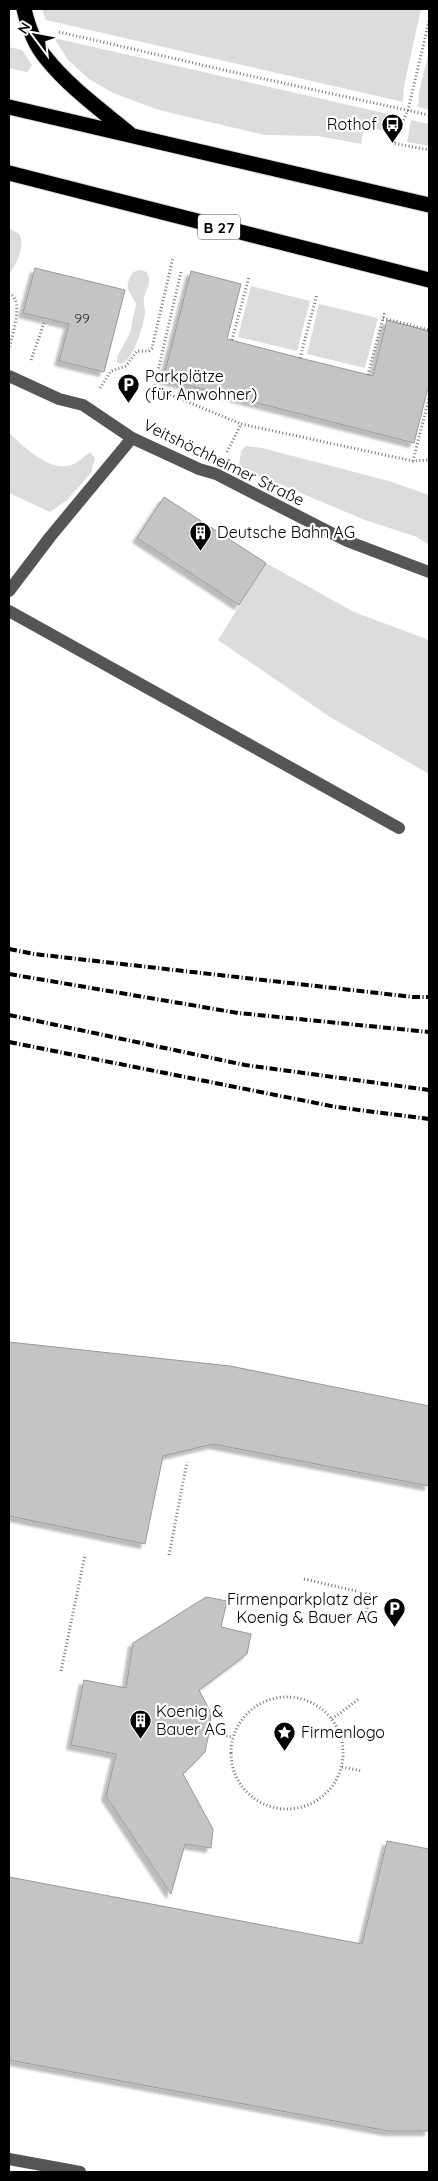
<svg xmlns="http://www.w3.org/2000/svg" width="438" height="2181" font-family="Quicksand,sans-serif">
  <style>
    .green { fill: #dcdcdc }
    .building { fill: #c4c4c4; stroke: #999; filter: url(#shadow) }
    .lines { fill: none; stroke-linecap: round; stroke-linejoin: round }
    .highway-casing { stroke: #dbdbdb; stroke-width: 17 }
    .path { stroke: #777; stroke-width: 3; stroke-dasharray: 1 2.5; stroke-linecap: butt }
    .minor { stroke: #555; stroke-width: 12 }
    .highway { stroke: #000; stroke-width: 15 }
    .rail { stroke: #000; stroke-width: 4; stroke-dasharray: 8 2.5 1 2.5; stroke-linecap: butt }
    .labels { text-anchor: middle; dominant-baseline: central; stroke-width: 4.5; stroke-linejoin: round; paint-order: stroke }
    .number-label { font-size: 14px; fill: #313131 }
    .shield { fill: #fff; stroke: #4c4c4c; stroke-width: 1 }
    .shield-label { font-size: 15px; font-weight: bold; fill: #000 }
    .poi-label { font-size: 16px; fill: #000; stroke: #fff; text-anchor: start }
    .street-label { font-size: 16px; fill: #000; stroke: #fff }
  </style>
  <defs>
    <filter id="shadow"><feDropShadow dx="-4.5" dy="4.5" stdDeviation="1" flood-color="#0004"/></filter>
  </defs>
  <rect width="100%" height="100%" fill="#fff"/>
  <path class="green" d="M42 9H421L404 86 403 102 46 20Z
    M54 38 397 116 395 134 364 126 361 144 318 136 264 135 159 110 113 93 89 79 68 60Z
    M9 47 22 50 32 65 27 72 9 68Z
    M429 51V110L418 107 419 92Z
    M411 120 429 124V146L407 142Z
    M9 228 19 234C26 244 16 266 9 274Z
    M140 270 147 272C152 282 147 287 144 297 143 303 145 308 145 313 143 326 134 360 121 364L117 362V357L130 333 136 304C129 290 123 288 133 272Z
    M251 286 310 301 297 351 238 337Z
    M319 304 378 318 365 368 307 354Z
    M9 433C25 447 50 474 74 464 79 461 85 456 90 452L95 458 91 473 67 500 50 512 9 493Z
    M246 446 262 448 389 481 429 495V545L417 537 365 520 246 470 239 465 241 451Z
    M266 563 354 612 429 640V774L330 717 218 640Z"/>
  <path class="building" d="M35 268 125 290 104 372 59 361 69 324 23 313Z
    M191 271 241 284 227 339 300 358 373 376 387 320 429 331V384L414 443 163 379Z
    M164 497 266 563 239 605 137 538Z
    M9 1342 230 1366 429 1406V1486L213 1444 163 1456 145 1544 9 1516Z
    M206 1597 227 1601 221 1627 251 1634 247 1654 199 1690 211 1713 209 1733 205 1752 183 1774 213 1829 211 1848 185 1844 171 1894 106 1796 116 1754 71 1745 84 1680 126 1688 133 1643Z
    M387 1841 429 1849V2131H388L9 2060V1877L362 1944Z"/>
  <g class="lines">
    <defs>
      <path id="highway" d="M24 9C28 26 34 44 46 58 69 87 101 110 130 134
        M9 107 429 205
        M9 173 429 280"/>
    </defs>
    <use href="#highway" class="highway-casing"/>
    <path class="path" d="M429 21 408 110 393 143 429 150
      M59 32 237 73 429 115
      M181 272 154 388 241 424 413 461 429 460
      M9 293C25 302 12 334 9 349
      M383 318 429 330
      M232 340 249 277
      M300 358 317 294
      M31 360 44 323
      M368 375 385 311
      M100 388 111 371 126 366 137 351H149L152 348 173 258
      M227 452 241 424
      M413 461 429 398
      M169 1555 187 1462
      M304 1579 369 1594 366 1617
      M61 1671 85 1555
      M231 1753a56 56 0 1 1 112 0a56 56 0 1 1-112 0Z
      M332 1719 360 1698
      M209 1733 233 1737
      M342 1767 362 1771"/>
    <path class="minor" d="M9 376 59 399 83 405 132 438 199 469 216 474 347 541 429 572
      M9 591 50 537 132 438
      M9 611 399 828
      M9 2159 80 2172"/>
    <use href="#highway" class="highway"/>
    <path class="rail" d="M9 949 34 954 413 997H429
      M9 974 238 1013 429 1032
      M9 1015 245 1065 429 1090
      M9 1042 336 1107 429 1119"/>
  </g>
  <defs>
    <symbol id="bus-pin" viewBox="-11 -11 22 30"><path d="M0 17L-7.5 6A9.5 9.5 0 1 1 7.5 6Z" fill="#000" stroke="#fff"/><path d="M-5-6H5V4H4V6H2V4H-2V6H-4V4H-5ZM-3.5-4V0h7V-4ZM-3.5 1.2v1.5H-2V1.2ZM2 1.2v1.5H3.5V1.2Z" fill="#fff"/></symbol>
    <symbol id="parking-pin" viewBox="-11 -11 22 30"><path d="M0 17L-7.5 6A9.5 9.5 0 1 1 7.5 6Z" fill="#000" stroke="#fff"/><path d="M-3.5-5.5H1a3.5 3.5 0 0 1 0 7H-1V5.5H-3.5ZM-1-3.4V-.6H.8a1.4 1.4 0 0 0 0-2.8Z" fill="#fff"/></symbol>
    <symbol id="building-pin" viewBox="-11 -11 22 30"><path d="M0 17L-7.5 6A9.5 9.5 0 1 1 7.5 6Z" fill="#000" stroke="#fff"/><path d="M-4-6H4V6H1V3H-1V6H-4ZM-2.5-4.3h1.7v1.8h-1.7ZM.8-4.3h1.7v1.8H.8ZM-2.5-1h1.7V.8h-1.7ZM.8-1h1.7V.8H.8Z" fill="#fff"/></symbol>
    <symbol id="sight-pin" viewBox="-11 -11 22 30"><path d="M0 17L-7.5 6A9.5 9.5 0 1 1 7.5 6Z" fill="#000" stroke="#fff"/><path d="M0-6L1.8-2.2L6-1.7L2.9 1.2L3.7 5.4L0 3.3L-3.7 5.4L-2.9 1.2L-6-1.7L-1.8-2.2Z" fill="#fff"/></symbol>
  </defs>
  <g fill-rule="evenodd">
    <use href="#bus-pin" x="380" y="112" width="25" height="34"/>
    <use href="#parking-pin" x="116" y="372" width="25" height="34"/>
    <use href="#building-pin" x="188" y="520" width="25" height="34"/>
    <use href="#parking-pin" x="382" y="1596" width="25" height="34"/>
    <use href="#building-pin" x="128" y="1708" width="25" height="34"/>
    <use href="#sight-pin" x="272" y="1720" width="25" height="34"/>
  </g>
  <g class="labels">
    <g class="number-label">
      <text x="82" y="318">99</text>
    </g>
    <rect class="shield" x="198" y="214.5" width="42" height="25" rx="4"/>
    <g class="shield-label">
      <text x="219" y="227">B 27</text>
    </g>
    <g class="poi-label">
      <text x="377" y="124" text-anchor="end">Rothof</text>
      <text x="145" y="376">Parkplätze<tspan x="145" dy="18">(für Anwohner)</tspan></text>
      <text x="217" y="532">Deutsche Bahn AG</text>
      <text x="378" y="1599" text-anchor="end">Firmenparkplatz der<tspan x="378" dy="18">Koenig &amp; Bauer AG</tspan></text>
      <text x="156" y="1711">Koenig &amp;<tspan x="156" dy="18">Bauer AG</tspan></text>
      <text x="301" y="1732">Firmenlogo</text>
    </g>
    <g class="street-label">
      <text transform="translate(224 462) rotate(26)">Veitshöchheimer Straße</text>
    </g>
  </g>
  <rect width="438" height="2181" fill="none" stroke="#000000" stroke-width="20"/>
  <g transform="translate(35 35) rotate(302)" stroke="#ffffff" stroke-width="4" paint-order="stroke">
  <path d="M0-4L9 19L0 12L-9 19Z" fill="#000000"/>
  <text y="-8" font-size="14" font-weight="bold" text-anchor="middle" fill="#000000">N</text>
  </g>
</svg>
